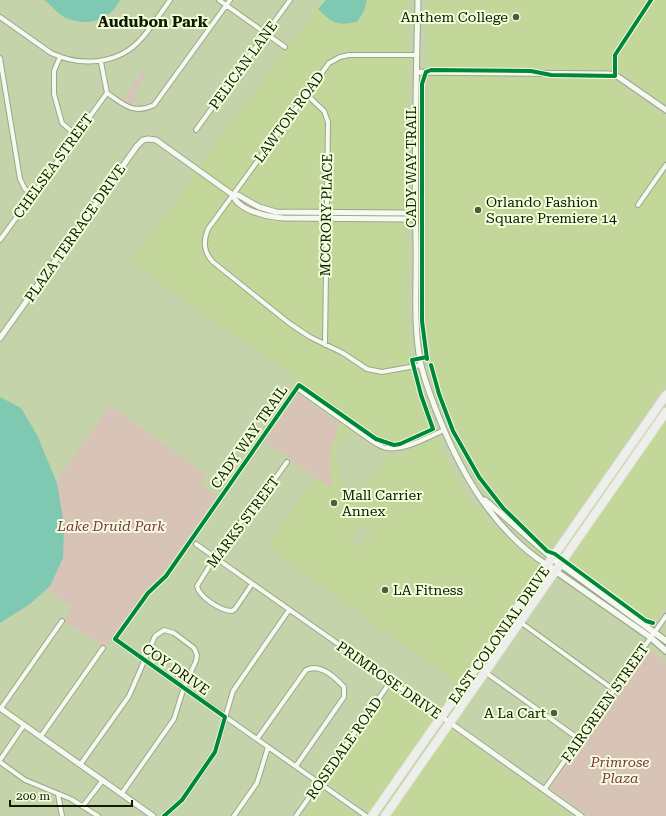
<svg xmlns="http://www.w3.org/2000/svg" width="666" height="816" font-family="'Roboto Serif',serif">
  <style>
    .built { fill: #c3d79a; fill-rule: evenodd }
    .green { fill: #d8c3b7 }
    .water { fill: #7fc8b2 }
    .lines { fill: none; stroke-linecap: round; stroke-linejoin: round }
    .minor-casing { stroke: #9ca787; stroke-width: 6 }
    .tertiary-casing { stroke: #9ca787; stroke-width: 7 }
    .secondary-casing { stroke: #9ca787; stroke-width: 8 }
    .trunk-casing { stroke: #e5ebd9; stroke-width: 9 }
    .minor { stroke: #f6f8f2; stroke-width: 4 }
    .tertiary { stroke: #f6f8f2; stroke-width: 5 }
    .secondary { stroke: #f6f8f2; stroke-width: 5.5 }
    .trunk { stroke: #eeeeed; stroke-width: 7 }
    .cycleway-casing { stroke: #f2ffdb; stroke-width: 6 }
    .cycleway { stroke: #00873e; stroke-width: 4 }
    .poi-dot { fill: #505a3c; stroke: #f2ffdb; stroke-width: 1.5 }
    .labels { text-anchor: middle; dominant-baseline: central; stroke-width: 4; stroke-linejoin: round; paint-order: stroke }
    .poi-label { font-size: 14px; fill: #111900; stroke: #f2ffdb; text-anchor: start }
    .street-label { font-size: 14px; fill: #111900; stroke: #f2ffdb }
    .park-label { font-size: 14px; font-style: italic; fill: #892f4c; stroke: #f2ffdb }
    .neighbourhood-label { font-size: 15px; font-weight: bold; fill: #111900; stroke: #f2ffdb }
  </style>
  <rect width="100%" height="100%" fill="#c5d3ab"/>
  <path class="built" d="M322 0H408L406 319 411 362 421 398 432 429 395 445 387 443 131 262Z
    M428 0H666V105L622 73 615 81 666 118V383L624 441 623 447 550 550 511 516 480 477 452 427 441 400 432 366 426 324 425 268Z
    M666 420V603L660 615 653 620 647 618 567 562Z
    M339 423 354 434 343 439 336 455 339 474 345 486 359 494 387 456 401 455 436 438 470 502 540 568 458 684 267 546 315 477 329 487 333 481 331 475 329 458ZM380 509 385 513 359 550 358 547 350 541 361 525 369 530 382 512Z
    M391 689 433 718V721L370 812 327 781Z
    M451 730 572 816H389Z
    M321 791 341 806 356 816H303Z"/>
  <path class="green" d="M143 70 147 75 134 92 138 95 131 105 123 99Z
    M297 394 339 423C335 445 323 458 333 481L329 487 264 440Z
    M110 406 207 475 201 484 218 496 162 575 144 594 104 648 64 620 72 607 2 557Z
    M649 649 666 665V816H589L550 788Z"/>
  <path class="water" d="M44 0H120C110 21 86 27 66 18 58 14 51 5 44 0Z
    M326 0H367L364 11 357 22C337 26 332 23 318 9Z
    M0 397 21 408 37 435 57 483 64 525 63 558 50 586 30 604 0 623Z"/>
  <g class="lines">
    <defs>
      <path id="minor" d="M219 0 285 47
        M0 17 51 53C81 67 119 65 142 38 152 26 161 13 170 0
        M417 55H349L340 57 329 63 208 229C203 241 203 252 213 262L289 323 310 337 343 353 367 369 382 372 421 365
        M60 57 54 71V94L62 123 76 135
        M0 58 20 179 25 189 32 194
        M101 62 107 93C123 104 133 115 154 105L230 0
        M306 94 324 111 328 122 325 345
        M196 130 290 0
        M638 205 666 165
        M0 240 107 93
        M297 388 375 443C379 445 383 448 387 448 405 451 428 437 444 430
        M196 544 442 717
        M252 584 235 609 232 611C221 611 199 597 197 586L227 538 260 500 287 462
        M512 616 614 690
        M115 639 366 816
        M481 661 485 672 579 739
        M1 708 62 621
        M41 736 103 648
        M257 739 306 670C320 663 335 677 344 687V697L296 766
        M0 760 24 725
        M0 762 25 780 71 799 98 816
        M80 765 129 696 155 636 164 630 174 633 194 648 197 655 196 661 184 687 174 719 122 793
        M544 790 666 616
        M58 794 62 816
        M83 806 103 780
        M164 816 182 800 215 752 233 691 289 610
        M234 816 257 783 268 747
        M296 816 391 681"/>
      <path id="tertiary" d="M418 0C416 80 414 161 416 241 417 280 413 321 420 360 424 381 432 400 440 420 463 477 495 531 547 565
        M416 72 609 74 617 76 666 110
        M233 195H238L259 207 276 212 407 213 415 217
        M0 338 137 146 143 140 148 139 156 140 233 195C238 211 269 217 283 218L407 219 415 217
        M485 500 552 558
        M0 708 153 816
        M442 717 581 816"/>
      <path id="secondary" d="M552 558 666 641
        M547 565 650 637 666 651"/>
      <path id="trunk" d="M372 816 666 395
        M385 816 666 412"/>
    </defs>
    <use href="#minor" class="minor-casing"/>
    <use href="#tertiary" class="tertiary-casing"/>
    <use href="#secondary" class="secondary-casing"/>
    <use href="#trunk" class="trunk-casing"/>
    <use href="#minor" class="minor"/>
    <use href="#tertiary" class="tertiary"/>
    <use href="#secondary" class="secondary"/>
    <use href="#trunk" class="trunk"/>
    <defs>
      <path id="cycleway" d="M426 72 422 84V321L427 359
        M426 72 431 70 531 71 551 75 615 76
        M615 76V55L651 0
        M431 365 439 394 453 431 479 477 503 508 547 551 555 554 646 621 653 623
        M164 816 182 800 215 752 225 717 115 639 148 593 166 576 299 385 376 439 394 445 400 444 433 429 421 395 412 360 427 357"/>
    </defs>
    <use href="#cycleway" class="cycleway-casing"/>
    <use href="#cycleway" class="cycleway"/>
  </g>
  <g class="poi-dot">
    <circle cx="516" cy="17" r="4"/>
    <circle cx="478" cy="210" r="4"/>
    <circle cx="334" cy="503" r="4"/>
    <circle cx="385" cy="590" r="4"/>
    <circle cx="554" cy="713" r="4"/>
  </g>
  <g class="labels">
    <g class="poi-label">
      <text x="508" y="17" text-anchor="end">Anthem College</text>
      <text x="486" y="202">Orlando Fashion<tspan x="486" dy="16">Square Premiere 14</tspan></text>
      <text x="342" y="495">Mall Carrier<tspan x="342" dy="16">Annex</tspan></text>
      <text x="393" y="590">LA Fitness</text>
      <text x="546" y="713" text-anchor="end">A La Cart</text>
    </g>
    <g class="street-label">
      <text transform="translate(243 65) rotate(-54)">PELICAN LANE</text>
      <text transform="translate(289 117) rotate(-54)">LAWTON ROAD</text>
      <text transform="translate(53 166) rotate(-54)">CHELSEA STREET</text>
      <text transform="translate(411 167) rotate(-90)">CADY WAY TRAIL</text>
      <text transform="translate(326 215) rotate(-89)">MCCRORY PLACE</text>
      <text transform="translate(75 233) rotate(-55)">PLAZA TERRACE DRIVE</text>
      <text transform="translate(249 437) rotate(-55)">CADY WAY TRAIL</text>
      <text transform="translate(243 522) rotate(-53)">MARKS STREET</text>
      <text transform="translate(499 635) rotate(-55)">EAST COLONIAL DRIVE</text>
      <text transform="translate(176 669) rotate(35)">COY DRIVE</text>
      <text transform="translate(389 680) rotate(35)">PRIMROSE DRIVE</text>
      <text transform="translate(605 703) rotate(-55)">FAIRGREEN STREET</text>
      <text transform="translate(344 748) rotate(-55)">ROSEDALE ROAD</text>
    </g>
    <g class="park-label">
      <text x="111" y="526">Lake Druid Park</text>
      <text x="620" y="762">Primrose<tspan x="620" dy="16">Plaza</tspan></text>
    </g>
    <g class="neighbourhood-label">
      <text x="153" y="22">Audubon Park</text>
    </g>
  </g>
  <path d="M10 800v6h122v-6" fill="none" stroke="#111900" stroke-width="2"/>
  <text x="16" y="800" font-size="12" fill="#111900" stroke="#f2ffdb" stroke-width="3" paint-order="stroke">200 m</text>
</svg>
